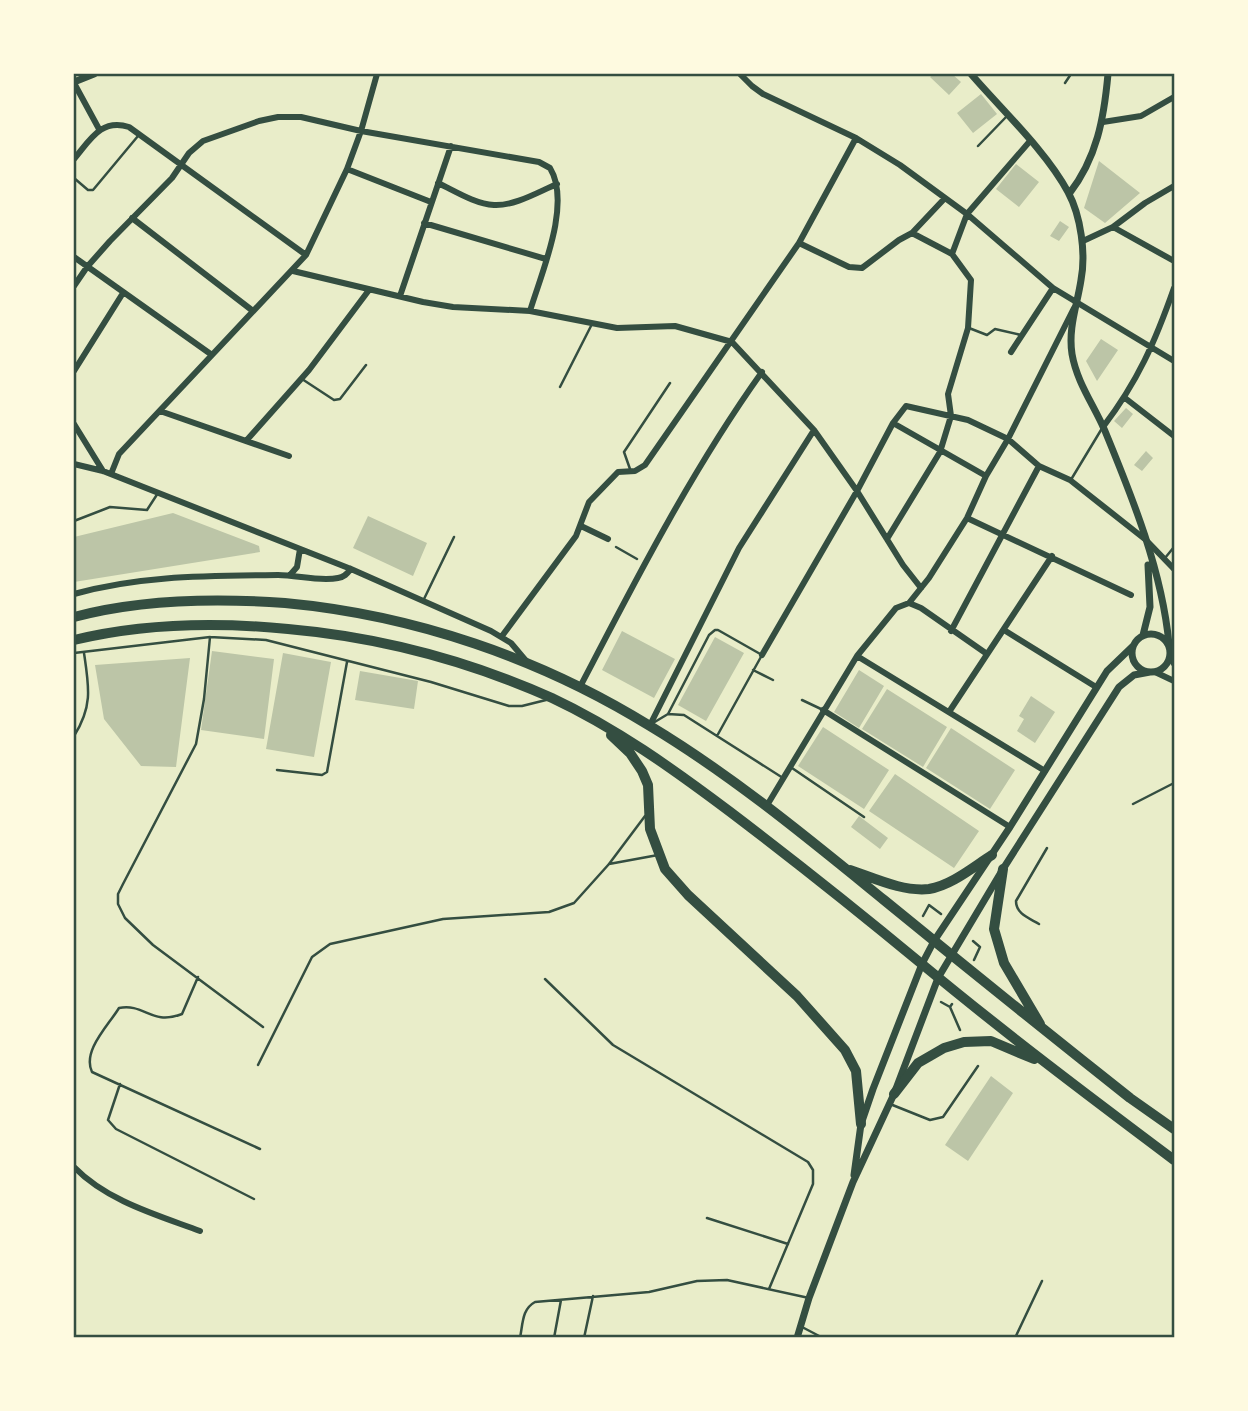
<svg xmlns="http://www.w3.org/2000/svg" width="1248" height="1411" font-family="'DejaVu Sans',sans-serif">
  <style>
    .building { fill: #bcc5a7 }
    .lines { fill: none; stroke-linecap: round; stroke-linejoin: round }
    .path { stroke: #344e41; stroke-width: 2.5 }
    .service { stroke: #344e41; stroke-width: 2.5 }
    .minor { stroke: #344e41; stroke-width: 6 }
    .tertiary { stroke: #344e41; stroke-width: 7 }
    .primary { stroke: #344e41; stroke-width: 10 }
    .neatline { fill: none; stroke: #344e41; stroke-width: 2.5 }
  </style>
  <rect width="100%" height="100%" fill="#e9edc9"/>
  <path class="building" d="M934 74H952L961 82 949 95 930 77Z
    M981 94 997 114 973 133 957 113Z
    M1099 161 1140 193 1105 223 1084 208Z
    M1016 164 1039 182 1019 207 996 189Z
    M1060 221 1069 227 1059 241 1050 236Z
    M1101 339 1118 350 1097 381 1086 361Z
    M1126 408 1133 414 1122 428 1114 421Z
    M1146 451 1153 458 1142 471 1134 465Z
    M173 513 259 546 260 552 74 582V537Z
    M368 516 427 543 413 576 353 548Z
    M622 631 675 659 654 698 602 670Z
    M715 637 744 653 706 721 678 705Z
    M212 651 274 659 264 739 201 730Z
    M283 653 331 662 314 757 266 749Z
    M190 658 176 767 141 766 104 719 95 665Z
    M859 670 884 686 859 728 834 712Z
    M360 671 418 681 414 709 355 700Z
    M887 689 947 727 923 767 862 729Z
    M1031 696 1055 712 1035 743 1017 731 1024 719 1019 716Z
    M823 727 889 770 864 809 798 766Z
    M951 728 1015 770 990 809 926 768Z
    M895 774 979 831 954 868 869 811Z
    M859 816 888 838 880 849 851 827Z
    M991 1076 1013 1093 968 1161 945 1145Z"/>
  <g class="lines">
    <path class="path" d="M616 547 637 559
      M923 916 929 905 941 914
      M973 941 980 947 974 960
      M941 1002 950 1007 952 1004
      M950 1007 960 1030"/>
    <path class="service" d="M1065 83 1071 74
      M978 146 1007 116
      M74 178 88 190H93L138 136
      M969 328 987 335 995 329 1021 335
      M302 379 334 400 340 399 366 365
      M560 387 592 324
      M630 469 624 452 670 383
      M1072 478 1101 430
      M74 521 110 507 147 510 158 493
      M1165 558 1174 547
      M424 599 454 537
      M210 637 204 699 196 744 123 884 118 894V904L125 918 153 945 263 1027
      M74 653 210 637 266 640 431 682 509 706H522L546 700
      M753 670 773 680
      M802 700 821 709
      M668 714 709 635 715 630H718L762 655 717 736
      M653 723 668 714 684 715 783 778
      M74 736C93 706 89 687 84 653
      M792 768 864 817
      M277 770 322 775 327 772 347 662
      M1133 804 1174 783
      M609 864 658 855
      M1039 924C1029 918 1016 914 1016 901L1047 848
      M198 977 182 1014C151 1026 145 1003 119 1008 108 1026 82 1051 92 1072L260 1149
      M545 979 613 1045 808 1162 813 1170V1184L769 1289
      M258 1065 312 957 330 944 443 919 549 912 574 903 609 864 645 816
      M120 1084 108 1120 116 1129 254 1199
      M890 1104 930 1120 943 1117 978 1066
      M707 1218 788 1244
      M802 1327 823 1338
      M520 1338C523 1323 522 1309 535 1302L649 1292 697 1281 727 1280 809 1298
      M554 1338 561 1300
      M584 1338 593 1296
      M1015 1338 1042 1281"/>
    <path class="minor" d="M740 74 752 86 763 94 856 138 900 165 967 214 1053 288 1174 361
      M74 83 99 129
      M1103 122 1141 116 1174 97
      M74 159C90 140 101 118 129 127L306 255
      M347 169 431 202
      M438 183C455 191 475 204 494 205 515 206 538 192 557 184
      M132 218 253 311
      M424 223 546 259
      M1113 227 1174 261
      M912 233 952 254
      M1083 241 1113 227 1145 203 1174 186
      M799 243 849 267 862 268 899 240 912 233 945 198
      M74 257 212 355
      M293 271 423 302 453 307 530 311 617 328 675 326 732 342 814 430 857 491 903 565 921 588
      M74 286 87 267 110 241 172 178 189 153 203 141 259 121 278 117H301L361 131 539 162 550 168C572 204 541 274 530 311
      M400 296 451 146
      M1011 352 1053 288
      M74 371 123 293
      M1125 398 1174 436
      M160 411 289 456
      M893 423 986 476
      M74 424 103 471
      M1103 427C1138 381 1155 342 1174 288
      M246 441 309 370 369 290
      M74 464 103 471 351 569 491 631 511 643 527 662
      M111 474 119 454 306 255 347 169 361 131 377 74
      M967 518 1131 595
      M581 526 608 539
      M887 539 940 452 951 416 948 394 968 328 971 280 952 254 967 214 1030 141
      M290 575 297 567 300 549
      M74 594C141 575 209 576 278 575 297 575 320 582 338 578 344 577 347 574 351 569
      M909 603 929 578 967 518 986 476 1008 439 1074 308
      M909 603 921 608 987 654
      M1004 630 1096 687
      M951 631 1039 466
      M502 636 576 536 589 502 618 472 635 471 645 465 799 243 856 138
      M762 655 857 491 893 423 906 406 968 420 1008 439 1039 466 1070 480 1146 540 1174 569
      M857 656 1045 771
      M1170 656 1174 664
      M1155 672 1174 681
      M580 687C636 579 692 470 762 372
      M823 710 1010 827
      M949 712 1052 556
      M650 725 739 548 814 430
      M766 807 857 656 896 608 909 603
      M74 1167C107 1201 157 1215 200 1231"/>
    <path class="tertiary" d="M971 74C1002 110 1046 151 1068 192 1081 216 1086 254 1081 280 1077 306 1068 328 1072 354 1077 383 1094 405 1105 431 1133 499 1162 571 1169 644
      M74 82 94 74
      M1069 194C1097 158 1104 118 1108 74
      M1132 653a19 19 0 1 1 38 0a19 19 0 1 1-38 0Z
      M1143 635 1150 607 1148 565
      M854 1175 861 1124 873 1089 922 964 934 941 1010 827 1107 671 1133 646
      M797 1338 809 1298 853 1182 894 1094 938 978 1003 869 1119 687 1134 675 1150 672"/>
    <path class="primary" d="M74 617C141 599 215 598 285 603 414 615 540 658 650 726 733 776 809 839 884 900 966 967 1048 1033 1130 1098L1174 1129
      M74 640C144 623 217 622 288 629 379 637 469 661 552 698 616 728 673 769 729 811 795 861 859 912 923 965 1005 1033 1090 1097 1174 1160
      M611 735 630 753 642 771 648 785 650 829 665 869 688 895 797 996 845 1050 856 1071 861 1124
      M1003 869 994 929 1004 963 1040 1024
      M850 870C874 878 903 892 929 889 952 885 973 867 992 855
      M894 1094 918 1063 944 1048 964 1042 991 1041 1034 1059"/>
  </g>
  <rect width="1248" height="1411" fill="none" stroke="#fefae0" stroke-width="150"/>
  <rect x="75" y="75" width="1098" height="1261" class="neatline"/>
</svg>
